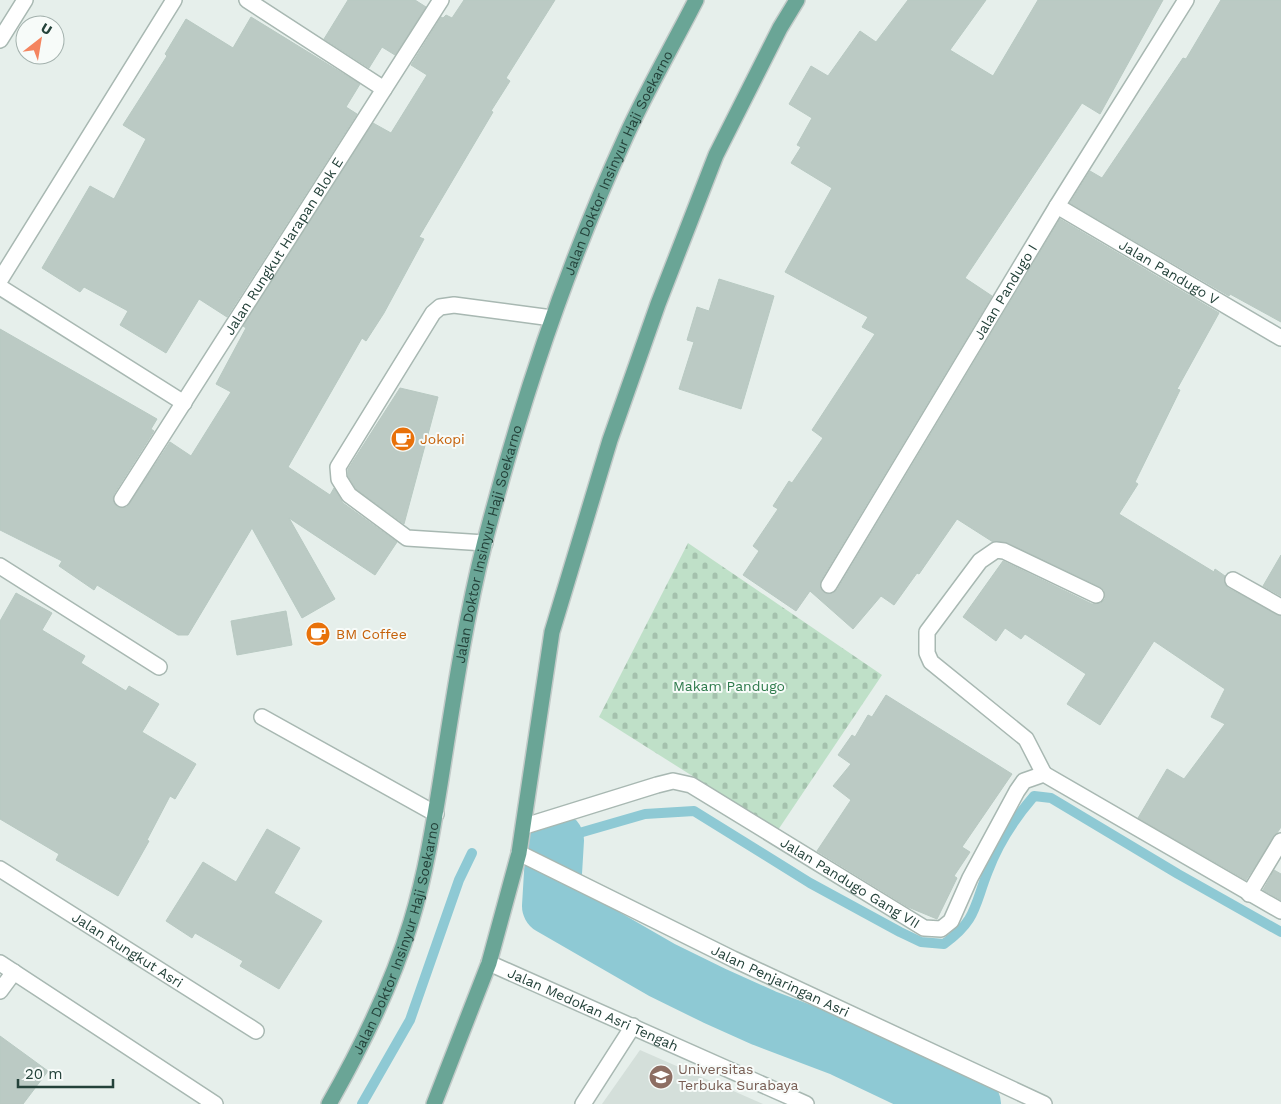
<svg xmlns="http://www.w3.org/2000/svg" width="1281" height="1104" font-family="'Work Sans',sans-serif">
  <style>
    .built { fill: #d4dfda }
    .cemetery { fill: url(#cemetery-stones) }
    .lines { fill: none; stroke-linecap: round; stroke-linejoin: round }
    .stream { stroke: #8ec9d4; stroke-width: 10 }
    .river { stroke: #8ec9d4; stroke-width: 58 }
    .building { fill: #bbcac4; stroke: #b8c9c2 }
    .minor-casing { stroke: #a8b8b2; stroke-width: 18 }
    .major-casing { stroke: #c2cac8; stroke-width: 18 }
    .minor { stroke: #fff; stroke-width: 15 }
    .major { stroke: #6aa596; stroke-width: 15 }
    .labels { text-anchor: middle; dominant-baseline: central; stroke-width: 4; stroke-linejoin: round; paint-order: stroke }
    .street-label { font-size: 14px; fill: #24423a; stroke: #f7fbf9 }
    .food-label { font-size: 14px; fill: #c56008; stroke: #f7fbf9; text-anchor: start }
    .park-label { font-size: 14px; fill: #2d7a4b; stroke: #f7fbf9 }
    .education-label { font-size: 14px; fill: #785e54; stroke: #f7fbf9; text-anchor: start }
  </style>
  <defs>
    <pattern id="cemetery-stones" width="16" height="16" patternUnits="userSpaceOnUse" patternTransform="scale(1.25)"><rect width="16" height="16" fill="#bfe0c8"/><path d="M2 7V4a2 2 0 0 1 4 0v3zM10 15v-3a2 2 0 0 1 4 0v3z" fill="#a4c1ad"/></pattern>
  </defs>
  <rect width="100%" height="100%" fill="#e6efeb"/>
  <path class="built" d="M640 1050 763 1104H602Z"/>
  <path class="cemetery" d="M688 543 882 675 778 830 599 717Z"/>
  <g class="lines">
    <path class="stream" d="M555 840 645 814 694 811 810 883 900 932 921 942 944 944C977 920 974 906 988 871 998 844 1016 817 1034 796L1051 798 1178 874 1281 932
      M362 1104 410 1020 459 880 472 853"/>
    <path class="river" d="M555 840 551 906 662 970 715 996 764 1018 843 1048 925 1087 972 1104"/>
  </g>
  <path class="building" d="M348 0H415L426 7 395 55 382 47 369 68 324 39Z
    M464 0H555L506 78 510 81 491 111 493 112 419 237 424 239 384 313 366 341 362 338 288 467 330 495 334 488 343 503 397 542 375 575 289 518 335 599 302 618 252 528 188 635H178L97 585 94 590 59 566 62 561 0 530V329L157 419 151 429 154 431 114 494 113 499 117 507H127L170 442 191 456 231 392 216 384 246 328 243 326 373 123 391 133 427 75 411 65 441 17 443 18 446 15 452 18Z
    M908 0H986L950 50 993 76 1038 0H1163L1100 114 1082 103 965 278 992 296 821 580V589L828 594 837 590 1060 219 1219 313 1177 389 1180 390 1135 482 1138 484 1119 514 1214 572 1215 569 1225 576V584L1228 588 1281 616V827L1246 880 1138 818 1167 769 1184 779 1225 724 1211 717 1225 689 1154 641 1100 725 1067 704 1086 674 1025 634 1021 639 1005 628 996 641 963 617 1003 561 1092 604 1101 603 1105 599 1104 590 1100 587 1008 543 993 542 957 519 919 574 917 573 894 605 881 596 853 629 810 591 796 611 743 575 759 551 753 546 778 509 773 506 789 481 792 483 823 438 812 430 875 334 862 327 868 317 785 272 832 188 791 163 801 147 797 145 812 118 789 104 811 66 828 76 860 31 876 42Z
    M1221 0H1281V322L1230 294 1229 296 1070 203 1090 171 1102 178 1183 58 1186 59Z
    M251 17 360 84 346 107 357 114 227 317 199 299 166 353 120 325 128 311 84 287 80 292 42 268 90 186 114 199 146 139 123 125 167 56 165 54 186 19 233 48Z
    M719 279 774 296 741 409 679 389 694 342 687 340 697 307 709 311Z
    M400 388 438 397 404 524 356 489 348 476V469Z
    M1281 555V596L1263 586Z
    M16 593 52 613 42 630 85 656 81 663 126 691 129 686 159 704 142 732 196 764 175 799 170 796 147 840 149 841 118 896 56 860 59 854 0 819V621Z
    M286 611 292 645 237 655 231 621Z
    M886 695 1012 774 962 847 970 852 954 876 957 878 937 919 908 907 817 851 851 800 833 786 851 764 838 755 852 735 855 737 868 715 872 717Z
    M267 829 300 848 274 893 322 921 279 989 240 966 243 961 195 933 192 938 166 921 203 862 236 882Z
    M1274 870 1281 874V900L1263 890Z
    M0 1036 48 1071 23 1104H0Z"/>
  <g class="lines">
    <defs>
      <g id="minor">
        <path d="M247 0 384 89"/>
        <path d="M0 40 25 0"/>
        <path id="s1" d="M1057 206 1281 338"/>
        <path d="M0 280 174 0"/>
        <path d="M0 287 184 403"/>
        <path id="s2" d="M122 499 441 0"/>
        <path d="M485 543 407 538 349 495 339 479 338 467 433 313 440 307 454 305 552 318"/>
        <path d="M0 566 159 667"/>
        <path d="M1233 580 1281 607"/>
        <path id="s3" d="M829 585 1057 206 1186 0"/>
        <path d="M262 717 436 814"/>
        <path d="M1044 774 1026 739 931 662 927 653V632L980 561 996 550 1004 551 1096 595"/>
        <path id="s4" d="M525 826 657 785 673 781 691 785 924 928 941 929 951 921 970 878 1017 791 1024 781 1044 774 1281 911"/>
        <path id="s5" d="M519 853 733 959 1044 1104"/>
        <path id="s6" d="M0 869 256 1031"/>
        <path d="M1249 894 1281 841"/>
        <path d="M0 963 215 1104"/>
        <path id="s7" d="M489 963 806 1104"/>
        <path d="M0 991 14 972"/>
        <path d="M583 1104 633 1026"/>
      </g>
      <g id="major">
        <path id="s8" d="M329 1104C362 1046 392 985 411 922 426 873 434 822 442 772 454 695 466 616 485 541 521 402 566 267 626 136 647 90 673 45 696 0"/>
        <path d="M434 1104 489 963 519 853 552 632 610 440 658 304 716 155 780 28 797 0"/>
      </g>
    </defs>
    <use href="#minor" class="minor-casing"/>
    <use href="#major" class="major-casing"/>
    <use href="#minor" class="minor"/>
    <use href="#major" class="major"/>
  </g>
  <defs>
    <symbol id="cafe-disc" viewBox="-11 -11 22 22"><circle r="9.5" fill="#e8710a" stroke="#f7fbf9"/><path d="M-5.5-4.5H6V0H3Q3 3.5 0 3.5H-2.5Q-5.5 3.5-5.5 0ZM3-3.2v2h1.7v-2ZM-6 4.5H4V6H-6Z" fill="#fff"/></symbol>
    <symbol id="university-disc" viewBox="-11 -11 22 22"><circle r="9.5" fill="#8d6e63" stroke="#f7fbf9"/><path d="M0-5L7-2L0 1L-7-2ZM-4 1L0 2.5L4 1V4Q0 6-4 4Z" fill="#fff"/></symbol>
  </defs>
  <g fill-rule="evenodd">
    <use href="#cafe-disc" x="389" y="425" width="28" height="28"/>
    <use href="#cafe-disc" x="304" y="620" width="28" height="28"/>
    <use href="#university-disc" x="647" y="1063" width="28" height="28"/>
  </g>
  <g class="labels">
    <g class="street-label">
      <text stroke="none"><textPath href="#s8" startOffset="990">Jalan Doktor Insinyur Haji Soekarno</textPath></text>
      <text stroke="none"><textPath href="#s2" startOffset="300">Jalan Rungkut Harapan Blok E</textPath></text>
      <text stroke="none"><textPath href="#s1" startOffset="130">Jalan Pandugo V</textPath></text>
      <text stroke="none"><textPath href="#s3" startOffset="342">Jalan Pandugo I</textPath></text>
      <text stroke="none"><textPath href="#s8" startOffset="586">Jalan Doktor Insinyur Haji Soekarno</textPath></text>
      <text stroke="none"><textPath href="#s4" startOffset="360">Jalan Pandugo Gang VII</textPath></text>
      <text stroke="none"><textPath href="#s8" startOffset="180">Jalan Doktor Insinyur Haji Soekarno</textPath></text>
      <text stroke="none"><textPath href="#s6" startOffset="151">Jalan Rungkut Asri</textPath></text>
      <text stroke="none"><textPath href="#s5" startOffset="291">Jalan Penjaringan Asri</textPath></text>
      <text stroke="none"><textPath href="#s7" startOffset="114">Jalan Medokan Asri Tengah</textPath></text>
    </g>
    <g class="food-label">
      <text x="420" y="439">Jokopi</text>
      <text x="336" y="634">BM Coffee</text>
    </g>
    <g class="park-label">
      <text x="729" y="686">Makam Pandugo</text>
    </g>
    <g class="education-label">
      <text x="678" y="1069">Universitas<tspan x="678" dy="16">Terbuka Surabaya</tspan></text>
    </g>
  </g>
  <g transform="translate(40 40) rotate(31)"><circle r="24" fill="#f7fbf9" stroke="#a3b1ad"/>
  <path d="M0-4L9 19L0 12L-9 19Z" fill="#f4845f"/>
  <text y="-8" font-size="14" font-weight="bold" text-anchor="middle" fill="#24423a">U</text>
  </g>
  <path d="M18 1079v8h95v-8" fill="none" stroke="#24423a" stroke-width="2.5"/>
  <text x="25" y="1079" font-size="15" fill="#24423a" stroke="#f7fbf9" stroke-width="4" paint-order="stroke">20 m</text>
</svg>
